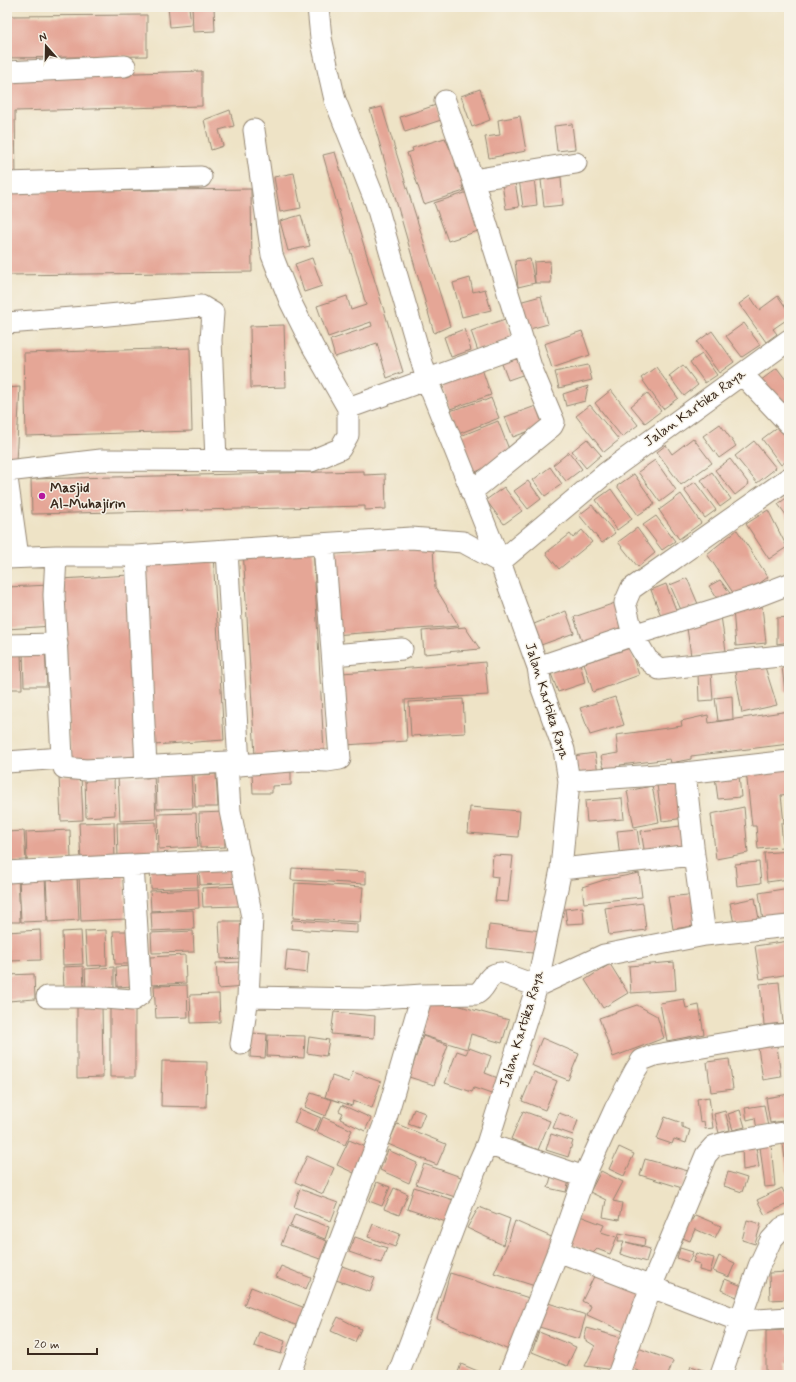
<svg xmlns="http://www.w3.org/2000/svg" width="796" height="1382" font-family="Mynerve,sans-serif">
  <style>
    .building { fill: #e5a696 }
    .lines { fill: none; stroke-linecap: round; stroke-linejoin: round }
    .street-casing { stroke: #948672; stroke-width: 23 }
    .street { stroke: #fff; stroke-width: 21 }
    .poi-dot { fill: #b5179e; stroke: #f7f3e8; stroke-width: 1.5 }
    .labels { text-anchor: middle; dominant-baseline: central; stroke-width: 3; stroke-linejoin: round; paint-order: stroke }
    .street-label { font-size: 14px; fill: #3b2a1e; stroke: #f7f3e8 }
    .poi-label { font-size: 14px; font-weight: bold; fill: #3b2a1e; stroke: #f7f3e8; text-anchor: start }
  </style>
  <rect width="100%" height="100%" fill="#f7f3e8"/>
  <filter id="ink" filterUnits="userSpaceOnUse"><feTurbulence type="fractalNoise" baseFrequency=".025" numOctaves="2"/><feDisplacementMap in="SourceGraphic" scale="8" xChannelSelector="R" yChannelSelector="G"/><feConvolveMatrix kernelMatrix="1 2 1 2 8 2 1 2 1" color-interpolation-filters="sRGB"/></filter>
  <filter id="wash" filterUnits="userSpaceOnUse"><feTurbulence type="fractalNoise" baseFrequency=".012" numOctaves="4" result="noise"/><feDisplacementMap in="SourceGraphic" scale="16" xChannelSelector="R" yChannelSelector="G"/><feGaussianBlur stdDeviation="0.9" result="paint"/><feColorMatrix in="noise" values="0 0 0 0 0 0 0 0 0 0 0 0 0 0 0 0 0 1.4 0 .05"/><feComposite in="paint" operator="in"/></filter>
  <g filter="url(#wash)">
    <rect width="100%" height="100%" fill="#eee3c6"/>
    <g id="blocks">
      <path class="building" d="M168 7H189L191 25 170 27Z
        M192 7H214L215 31 193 32Z
        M147 15V56L7 58V16Z
        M202 71V106L15 111 16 180H7V77Z
        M480 89 490 120 472 127 461 96Z
        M436 105 441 120 405 132 400 117Z
        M382 107 450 326 434 333 370 110Z
        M230 110 234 126 219 130 223 146 211 150 204 120Z
        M520 116 526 151 489 158 485 137 500 135 498 120Z
        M572 124 575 149 557 151 554 126Z
        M445 138 450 149 454 147 458 162 455 163 458 173 461 172 465 185 462 186 464 191 424 204 407 153 413 151 412 148Z
        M335 152 403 372 387 378 377 343 335 357 330 340 372 326 371 322 328 337 317 306 347 296 351 310 366 305 323 155Z
        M294 173 301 208 280 212 274 177Z
        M534 177 537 205 523 207 519 179Z
        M561 177 563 205 544 207 541 180Z
        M515 182 519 207 506 209 502 184Z
        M251 189 252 272 7 275V192Z
        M468 192 481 230 448 241 434 203Z
        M301 215 310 246 288 251 280 221Z
        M312 258 322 286 304 292 295 264Z
        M530 259 535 283 518 287 515 261Z
        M550 261 551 283H535L534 262Z
        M470 278 473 292 485 289 491 310 462 317 453 283Z
        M541 296 548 324 526 330 519 302Z
        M750 296 759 310 778 296 789 312V318L773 329 777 334 766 342 739 304Z
        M505 319 513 340 478 351 471 331Z
        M744 323 760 345 742 357 726 336Z
        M284 325 286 387 251 388 250 326Z
        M464 329 471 350 451 357 444 337Z
        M582 331 590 355 552 368 544 344Z
        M712 331 734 362 719 373 697 342Z
        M190 348 192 431 26 436 24 353Z
        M702 354 717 375 705 383 690 362Z
        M521 356 528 373 508 380 502 364Z
        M480 363 491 395 450 409 442 388H444L440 376Z
        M588 365 592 380 559 388 555 372Z
        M683 365 698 385 684 396 669 376Z
        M656 367 678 398 663 409 641 378Z
        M777 368 789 384V404L781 410 760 381Z
        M588 386 585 401 566 406 563 394Z
        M20 387 16 462 7 463V388Z
        M611 390 638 425 622 437 595 403Z
        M647 393 661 411 645 423 631 406Z
        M491 398 499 418 458 434 450 411 483 400 484 401Z
        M590 405 619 440 604 452 576 416Z
        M536 406 543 426 513 437 505 417Z
        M498 421 512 457 473 473 458 437Z
        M720 424 736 446 719 458 703 436Z
        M779 426 789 439V459L781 465 762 439Z
        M693 438 712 463 681 485 657 452 666 445 672 454Z
        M587 439 601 455 586 468 572 451Z
        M754 441 776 468 757 483 735 456Z
        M569 452 582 469 566 481 553 465Z
        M730 459 749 484 735 495 715 470Z
        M655 460 676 490 660 502 638 472Z
        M550 467 562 484 545 496 533 480Z
        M364 471V475L385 474 386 509 365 510V506L32 514 31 479Z
        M712 472 731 499 720 507 701 480Z
        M634 474 655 504 638 515 617 486Z
        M528 481 541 499 528 509 514 491Z
        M695 482 716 510 705 518 684 490Z
        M504 487 522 511 504 524 486 500Z
        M611 489 632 519 617 530 596 500Z
        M681 494 701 523 679 539 659 510Z
        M789 496V519L778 504Z
        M592 505 615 533 602 543 579 515Z
        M768 510 787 547 769 559 746 524Z
        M656 516 675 541 662 550 643 525Z
        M637 528 655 553 638 567 618 542Z
        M582 530 592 542 559 569 546 553 570 534 573 538Z
        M737 530 768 577 738 600 707 554Z
        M313 545 324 752 255 756 243 549Z
        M433 546 435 587 459 626 333 635 329 552Z
        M213 555 224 740 154 745 144 559Z
        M130 575 141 761 71 765 61 579Z
        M687 578 698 604 682 612 670 585Z
        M720 580 733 597 720 603 709 586Z
        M666 584 678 615 663 621 651 590Z
        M50 585 52 626 7 629V587Z
        M615 603 625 633 583 645 574 617Z
        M762 606 766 643 736 646 733 609Z
        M566 611 574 633 541 645 534 624Z
        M721 616 726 651 691 656 686 621Z
        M789 617V642L777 644V618Z
        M465 627 480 649 424 654 422 631Z
        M630 648 639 675 593 692 584 663Z
        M45 649 47 686H24L23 650Z
        M7 652H21L22 689H7Z
        M579 659 585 683 558 692 550 671Z
        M485 662 488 695 405 700 407 741 345 745 342 673 466 664Z
        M789 666V692H785L782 667Z
        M765 667 777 705 742 713 735 672Z
        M711 673 713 700 699 701 698 674Z
        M732 696 733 719 718 721 715 698Z
        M615 697 624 725 590 735 580 708Z
        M463 699 465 733 411 736 409 702Z
        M789 711V744L691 756V759L671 763 670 759 620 765 625 772 605 774 601 756 618 753 616 735 682 726 681 721 708 715 709 723Z
        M595 753 598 773 580 776 579 769H575L573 756Z
        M789 766V794L781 795 784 823H781L783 847 758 849 756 826H752L746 771Z
        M291 772V785L272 786V793H253L252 773Z
        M191 773 193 808 157 809 156 775Z
        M154 774 156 819 120 821 118 776Z
        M216 774 218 807H195L194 775Z
        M81 775 83 820 61 821 59 776Z
        M739 775 741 797 718 799 715 777Z
        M114 776 115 815 86 817 85 777Z
        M680 782 685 818 662 821 657 785Z
        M652 786 659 822 634 827 627 791Z
        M622 798 624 819 587 822 585 801Z
        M470 807 520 811 518 837 468 833Z
        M744 807 748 853 716 859 711 814Z
        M224 812 225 847 200 848 199 813Z
        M196 813 198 847 159 849 158 814Z
        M114 822 115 859 81 861 79 823Z
        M156 822 157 856 118 858 117 823Z
        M688 825 691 849 645 855 641 831Z
        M637 829 641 856 620 858 617 831Z
        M70 830 71 859 27 861 26 832Z
        M24 831 26 862 7 863V832Z
        M789 851V879L767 882 764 853Z
        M493 855 513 856 508 902 495 901 498 877 491 876Z
        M759 862 761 883 737 886 735 864Z
        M239 864 240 883 200 885 199 866Z
        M197 866 198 887 151 889 150 868Z
        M292 868 366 872V884L291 880Z
        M124 873 126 919 81 921 79 875Z
        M639 873 642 897 584 903 582 887 604 880Z
        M18 875 20 922H7V876Z
        M77 875 79 920 48 922 46 877Z
        M45 876 47 921 21 922 19 877Z
        M295 883 363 887 360 922 293 918Z
        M239 886V906L203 907 202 888Z
        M789 888V917L763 921 759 893Z
        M198 889 199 908 151 911 150 891Z
        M697 894 701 925 673 929 668 897Z
        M755 898 759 919 734 924 730 903Z
        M643 903 646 930 609 935 605 908Z
        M583 907 584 923 567 924 565 909Z
        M193 910 194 929 152 931 151 912Z
        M292 920 357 924V933L291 929Z
        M219 921H242L243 958 221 959Z
        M489 925 542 931V954L487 948Z
        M40 930 41 960 8 961 7 932Z
        M106 930 107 965 87 966 85 931Z
        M81 931 83 964 63 965 62 932Z
        M113 931H132L133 964H115Z
        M193 931 194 952 152 953 151 933Z
        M789 941V974L760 979 755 946Z
        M287 950 309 952 307 973 285 970Z
        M185 955 186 983 151 985 150 957Z
        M244 962 245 987 218 989 216 963Z
        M674 962 676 990 631 993 629 966Z
        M610 964 628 993 603 1008 585 980Z
        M83 966 84 988 64 989 63 967Z
        M132 966 133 986 117 987 116 967Z
        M114 967V988L86 989 85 969Z
        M34 974 35 999 8 1001 7 975Z
        M779 982 783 1023 764 1025 760 984Z
        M187 985 188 1017 156 1018 154 986Z
        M219 994 220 1022 191 1023 190 995Z
        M429 997 509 1020 502 1043 471 1034 467 1049 418 1034Z
        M684 999 686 1008 699 1005 704 1034 667 1041 660 1003Z
        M77 1004H102L103 1077 77 1078Z
        M637 1005 657 1016 664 1038 613 1057 599 1018Z
        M110 1007H135V1077H110Z
        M334 1012 375 1016 374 1038 331 1034Z
        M251 1033 267 1034 265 1058 250 1057Z
        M268 1035 305 1036 304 1058 267 1056Z
        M423 1036 448 1045 434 1085 409 1077Z
        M309 1037 329 1040 326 1056 307 1053Z
        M542 1038 579 1054 568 1080 531 1065Z
        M777 1046 781 1077 763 1080 758 1048Z
        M469 1048 491 1056 485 1073 503 1080 497 1096 474 1088 472 1092 445 1083 457 1051 466 1054Z
        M729 1059 733 1089 711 1092 707 1062Z
        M162 1061 207 1062 206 1107 161 1106Z
        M353 1072 381 1082 372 1108 353 1101 352 1106 325 1097 332 1076 349 1082Z
        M534 1072 557 1081 545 1110 522 1101Z
        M311 1093 332 1100 326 1116 305 1107Z
        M789 1094V1120L770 1123 766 1098Z
        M709 1097 713 1128 705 1129 704 1121 700 1122 697 1099Z
        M342 1105 371 1118 365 1131 340 1119 343 1113 339 1111Z
        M764 1105 768 1127 757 1129 755 1118 747 1120 745 1108Z
        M300 1109 321 1118 315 1132 294 1123Z
        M414 1109 425 1113 419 1128 408 1124Z
        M740 1110 745 1127 733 1130 728 1114Z
        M523 1111 550 1121 538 1150 511 1139Z
        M725 1111 730 1130 719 1133 714 1114Z
        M559 1113 578 1120 573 1135 553 1128Z
        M323 1117 352 1130 345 1145 317 1132Z
        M665 1117 682 1123V1127L690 1130 686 1143 674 1139 672 1144 657 1139Z
        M397 1124 446 1144 437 1165 388 1144Z
        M551 1134 573 1141 568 1157 546 1150Z
        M789 1135V1175H787L782 1136Z
        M349 1140 366 1147 354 1173 337 1165Z
        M771 1145 775 1186 765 1187 760 1147Z
        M756 1146 759 1167 743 1170 742 1148Z
        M619 1147 634 1154 624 1176 609 1169Z
        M388 1150 417 1163 409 1183 380 1170Z
        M307 1156 334 1168 323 1194 295 1182Z
        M645 1159 688 1171 682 1188 640 1175Z
        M424 1164 461 1177 455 1197 416 1184Z
        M601 1171 623 1182 613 1201 622 1203 619 1220 603 1217 606 1200 590 1192Z
        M728 1172 747 1178 742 1192 724 1186Z
        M551 1177 569 1181 566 1192 548 1188Z
        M377 1182 390 1187 382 1206 369 1201Z
        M414 1187 453 1200 446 1222 407 1209Z
        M394 1188 408 1194 399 1215 384 1209Z
        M782 1188 789 1203 765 1215 757 1200Z
        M300 1189 338 1203 331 1221 294 1207Z
        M479 1207 510 1219 503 1245 467 1228Z
        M295 1214 329 1227 325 1239 290 1226Z
        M695 1215 721 1226 715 1238 695 1229 690 1241 678 1236 686 1218 692 1220Z
        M580 1216 604 1225 601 1232 617 1237 610 1254 597 1249 593 1253 569 1244Z
        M747 1220 761 1224 755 1244 742 1240Z
        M515 1221 556 1239 535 1286 494 1273 507 1245Z
        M373 1224 400 1234 395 1247 368 1237Z
        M288 1227 327 1241 320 1259 281 1245Z
        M619 1233 645 1238 644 1246 626 1242 650 1249 646 1262 620 1254 624 1241H618Z
        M355 1237 387 1248 381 1263 349 1252Z
        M680 1248 693 1252 689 1262 677 1258Z
        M696 1253 714 1258 710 1273 699 1270 700 1264 693 1262Z
        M719 1256 735 1263 729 1277 713 1271Z
        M281 1266 311 1278 306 1289 276 1277Z
        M342 1266 375 1278 370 1292 336 1280Z
        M598 1268 647 1291 627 1333 587 1315 591 1306 582 1301Z
        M788 1272V1299L770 1300 769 1273Z
        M450 1273 529 1298 511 1351 437 1319Z
        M725 1279 742 1286 737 1297 721 1290Z
        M251 1287 305 1308 298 1326 244 1305Z
        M545 1302 586 1315 579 1339 536 1326Z
        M338 1317 361 1329 355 1342 331 1331Z
        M587 1328 622 1338 615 1370 585 1366 595 1346 584 1339Z
        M785 1330V1334H789V1362H785V1375H766V1331Z
        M259 1332 285 1341 281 1354 254 1346Z
        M539 1332 576 1347 567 1366 532 1352Z
        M638 1348 673 1361 668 1375H649L630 1368Z
        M461 1364 487 1375H457Z
        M691 1366 718 1375H688Z"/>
    </g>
  </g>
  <g filter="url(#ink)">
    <use href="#blocks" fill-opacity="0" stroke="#948672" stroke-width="1"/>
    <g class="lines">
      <defs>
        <path id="street" d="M318 7 321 38 335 100 376 203 427 380 500 562
          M7 72 125 66
          M445 101 473 180 531 367 554 422 552 426 471 492
          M473 180 576 163
          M7 183 201 177
          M7 323 98 316 201 306 213 313 211 340 216 460
          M742 374 789 424
          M348 408 525 344
          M7 471 101 460 311 461 340 449 348 435V408L313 347 290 301 272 255 254 130
          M7 478 18 557
          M227 550 239 765 305 760 327 761 340 759 324 544
          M56 556 54 595 62 758 64 768 86 770 227 762 230 811 252 917 248 997 241 1044
          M136 556 146 767
          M7 558 56 556H136L411 538 463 542 500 562
          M789 584 755 597 633 635 647 659 659 669 789 655
          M7 645 57 644
          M333 655 402 649
          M538 667 633 635 625 603 631 589 789 478
          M7 762 62 758
          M685 773 694 855 705 935
          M569 781 685 773 789 761
          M561 869 694 855
          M7 872 133 865 241 860
          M47 997H89L133 1000 141 994 133 865
          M248 997 366 999 422 995 476 994C488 988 485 974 501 973L537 986 604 955 705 935 789 926
          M487 1144 584 1177 615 1109 635 1071 642 1060 655 1055 768 1036 789 1034
          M558 1251 740 1321 789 1318
          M289 1375 385 1122 422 995
          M398 1375 475 1171 487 1144 537 986 561 869 569 781 564 750 541 686 538 667 500 562 606 473 789 340
          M509 1375 558 1251 584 1177
          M618 1375 651 1287 706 1155 714 1146 724 1143 789 1132
          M721 1375 759 1266 771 1240 782 1228 789 1225"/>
      </defs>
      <use href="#street" class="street-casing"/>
      <use href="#street" class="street"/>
    </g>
  </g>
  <circle class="poi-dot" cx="42" cy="496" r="4"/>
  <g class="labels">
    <g class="street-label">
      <text transform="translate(695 408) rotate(-36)">Jalan Kartika Raya</text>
      <text transform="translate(547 701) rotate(73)">Jalan Kartika Raya</text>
      <text transform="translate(522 1029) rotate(-73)">Jalan Kartika Raya</text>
    </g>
    <g class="poi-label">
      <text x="50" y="488">Masjid<tspan x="50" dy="16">Al-Muhajirin</tspan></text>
    </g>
  </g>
  <rect width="796" height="1382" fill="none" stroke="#f7f3e8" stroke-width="24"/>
  <g transform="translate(46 46) rotate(340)" stroke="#f7f3e8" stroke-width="3" paint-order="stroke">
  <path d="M0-3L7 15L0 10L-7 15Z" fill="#3b2a1e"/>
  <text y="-6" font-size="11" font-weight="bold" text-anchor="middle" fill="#3b2a1e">N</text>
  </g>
  <path d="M28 1348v6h69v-6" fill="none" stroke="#3b2a1e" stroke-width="2"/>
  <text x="34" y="1348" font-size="12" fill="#3b2a1e" stroke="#f7f3e8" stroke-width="3" paint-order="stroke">20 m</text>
</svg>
